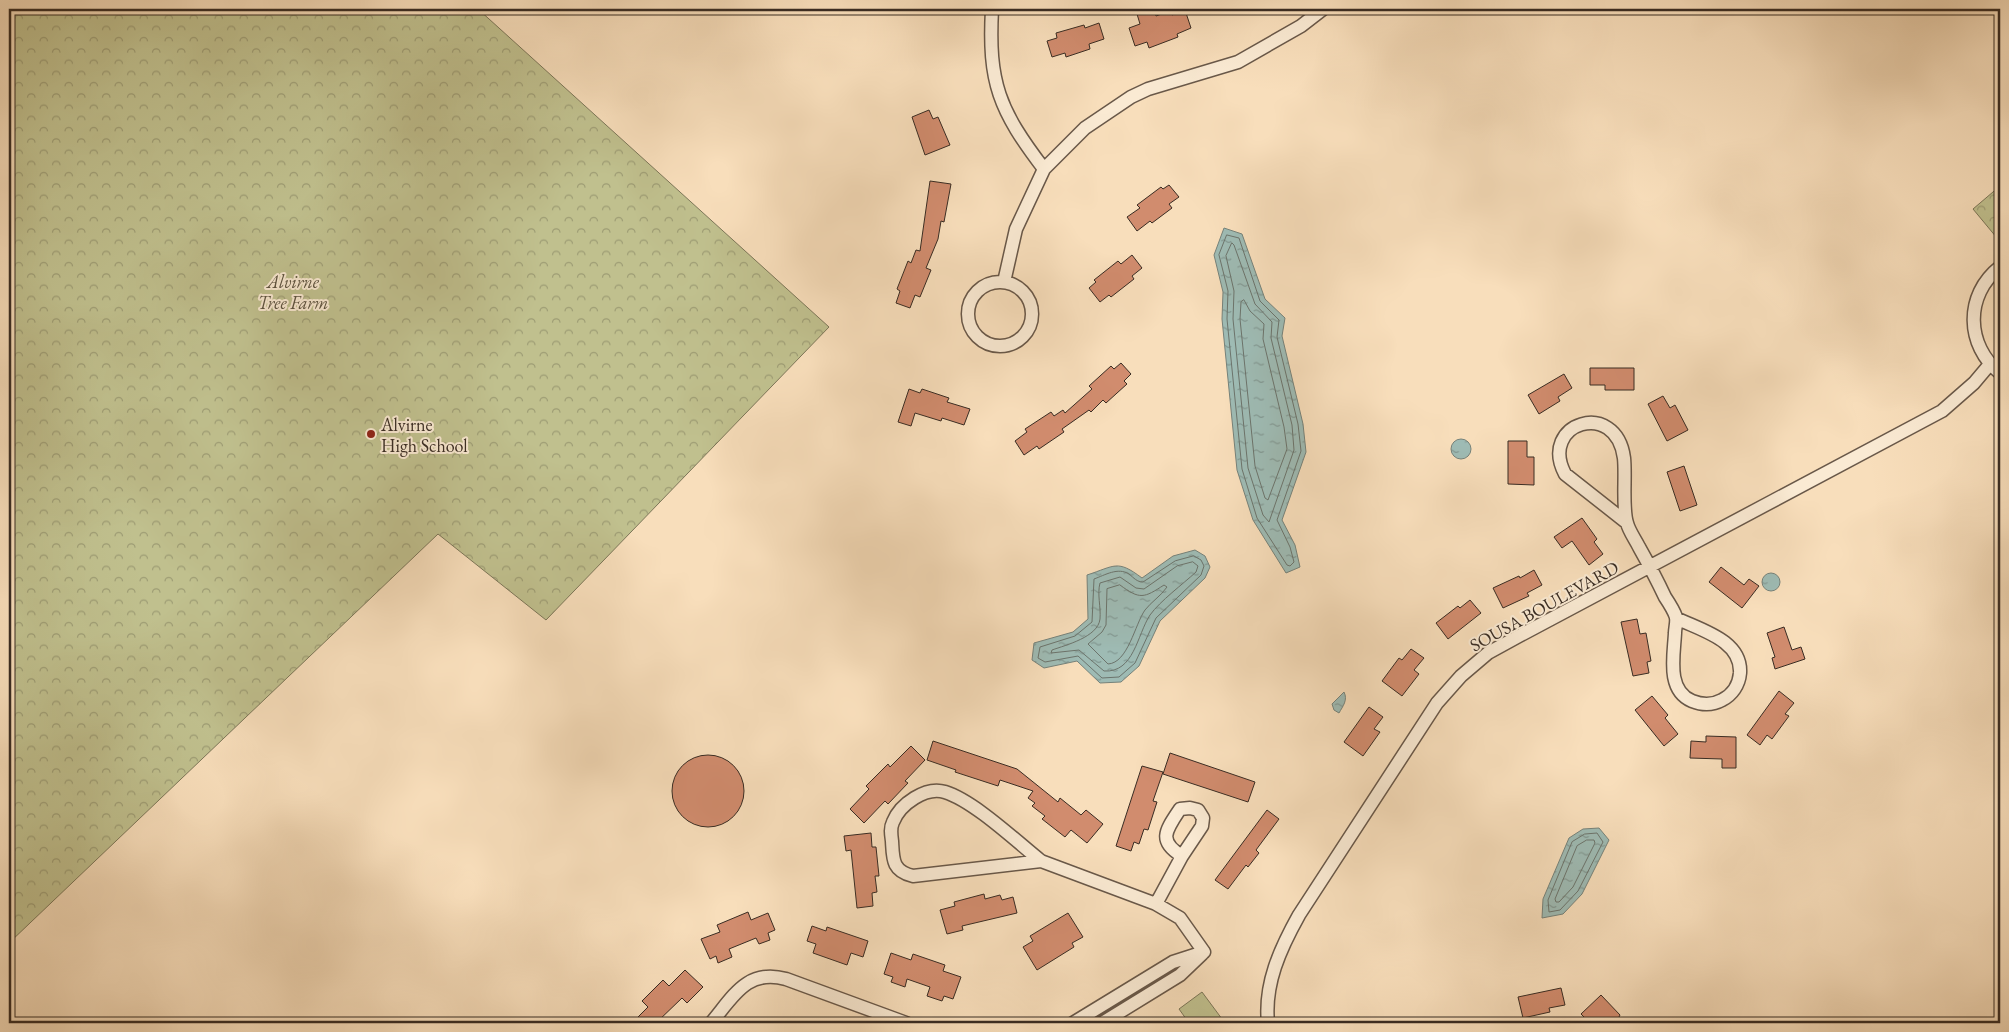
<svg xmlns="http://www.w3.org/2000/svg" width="2009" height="1032" font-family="'EB Garamond',serif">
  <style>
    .forest { fill: url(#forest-crowns); stroke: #7c7658 }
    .pitch { fill: #c0c08e; stroke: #7c7658 }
    .water { fill: url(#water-ripples); stroke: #76827a }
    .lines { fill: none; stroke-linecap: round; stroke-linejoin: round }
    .shore { stroke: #6c746c; stroke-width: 1 }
    .building { fill: #d18c6e; stroke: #392c23 }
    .minor-casing { stroke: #695849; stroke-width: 15 }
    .minor { stroke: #faead3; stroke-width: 12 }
    .poi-dot { fill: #8f2418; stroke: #faead3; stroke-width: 2 }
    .labels { text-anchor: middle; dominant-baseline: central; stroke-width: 4; stroke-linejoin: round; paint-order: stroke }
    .park-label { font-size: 18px; font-style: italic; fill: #5b513e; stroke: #faead3 }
    .poi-label { font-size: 18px; fill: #392c23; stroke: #faead3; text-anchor: start }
    .street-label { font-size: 18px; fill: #392c23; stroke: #faead3 }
  </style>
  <defs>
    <pattern id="forest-crowns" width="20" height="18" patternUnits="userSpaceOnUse" patternTransform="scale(1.25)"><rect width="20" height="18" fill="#c0c08e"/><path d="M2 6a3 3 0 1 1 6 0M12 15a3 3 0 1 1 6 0" fill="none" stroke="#9d9c74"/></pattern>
    <pattern id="water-ripples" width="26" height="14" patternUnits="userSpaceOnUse" patternTransform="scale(1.25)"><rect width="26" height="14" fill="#9ebbb4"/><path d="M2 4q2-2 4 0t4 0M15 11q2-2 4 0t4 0" fill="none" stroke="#829892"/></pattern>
  </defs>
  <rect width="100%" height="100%" fill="#f8debb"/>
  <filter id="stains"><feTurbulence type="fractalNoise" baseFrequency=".004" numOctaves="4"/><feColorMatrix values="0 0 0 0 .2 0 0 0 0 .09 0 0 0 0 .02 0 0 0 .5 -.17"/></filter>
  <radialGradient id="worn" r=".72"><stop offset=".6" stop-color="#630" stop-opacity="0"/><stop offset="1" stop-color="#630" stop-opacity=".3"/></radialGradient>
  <path class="forest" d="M9 9H478L829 327 546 620 438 534 9 943Z
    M2000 186V235L1997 238 1973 209Z"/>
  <path class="pitch" d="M1202 992 1225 1023H1189L1179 1009Z"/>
  <path class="water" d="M1224 228 1242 234 1265 299 1285 318 1282 336 1303 424 1306 452 1282 520 1295 545 1300 567 1286 573 1253 520 1237 470 1222 319 1223 292 1214 255Z
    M1451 449a10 10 0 1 1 20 0a10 10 0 1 1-20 0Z
    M1195 550 1205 556 1210 567 1205 578 1160 621 1139 666 1121 682 1100 683 1077 661 1044 668 1032 660 1034 643 1073 632 1088 619 1087 575C1115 566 1117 559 1142 578L1173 556Z
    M1762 582a9 9 0 1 1 18 0a9 9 0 1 1-18 0Z
    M1344 692C1348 700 1343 706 1339 713L1334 710 1332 704Z
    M1599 828 1609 840 1582 894 1563 914 1542 918 1543 899 1569 838 1583 829Z"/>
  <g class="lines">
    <path class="shore" d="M1227 235 1239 238 1260 301 1279 320 1277 337 1298 424 1301 451 1277 520 1290 547 1294 562 1290 566 1287 565 1257 518 1242 469 1227 319 1228 291 1219 255Z
      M1232 243 1234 245 1255 304 1272 322 1271 338 1292 425 1294 450 1269 522 1263 515 1248 468 1233 319 1234 291 1226 256Z
      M1244 300 1250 311 1264 324 1263 339 1284 427 1287 449 1268 500 1265 498 1255 466 1240 319 1241 302Z
      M1194 556 1201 560 1204 566 1201 575 1156 618 1135 663 1119 677 1102 678 1078 656 1045 662 1038 658 1040 647 1075 636 1092 622 1094 579C1105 575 1118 567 1129 574 1134 578 1137 582 1143 582L1175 561Z
      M1193 562 1198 566 1196 572C1183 584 1160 601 1150 615 1137 635 1134 673 1104 671L1079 650 1051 653 1052 650C1066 645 1098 637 1100 619 1101 607 1097 594 1100 583L1120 577 1136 588 1144 589 1177 566Z
      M1120 585C1140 600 1144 598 1164 585L1167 587C1161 596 1151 602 1145 610 1135 624 1128 663 1108 664L1088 644 1102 632 1106 625 1107 589Z
      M1585 834 1597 833 1603 842 1578 891 1560 910 1549 912 1548 900 1572 842Z
      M1587 840H1594L1595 843 1573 887 1559 902H1556L1555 899 1577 846Z"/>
  </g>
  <path class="building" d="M1151 9H1154L1156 16 1170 11 1172 15 1185 10 1191 28 1177 34 1178 37 1149 48 1147 42 1135 46 1129 28 1140 24 1137 14Z
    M1099 23 1104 39 1089 44 1090 49 1066 57 1065 53 1052 57 1047 41 1057 38 1056 33 1084 25 1085 28Z
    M929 110 933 119 938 117 950 145 925 155 912 117Z
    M930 181 951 184 944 222 941 221 938 239 926 268 931 270 920 297 915 295 910 308 896 303 900 291 897 289 908 261 911 263 916 250 920 251Z
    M1169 185 1179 197 1169 204 1172 208 1152 223 1150 221 1137 231 1127 217 1140 208 1137 205 1161 187 1163 189Z
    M1132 255 1142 268 1132 276 1134 279 1111 297 1109 295 1100 302 1089 288 1096 282 1094 280 1118 261 1121 264Z
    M1121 363 1131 374 1124 381 1127 384 1106 403 1103 400 1091 412 1089 410 1062 429 1064 432 1039 449 1037 446 1024 455 1015 441 1027 432 1025 429 1051 412 1054 416 1063 410 1065 413 1092 389 1089 386 1111 366 1114 369Z
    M1590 368H1634V390H1605V385H1590Z
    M1564 374 1572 388 1558 397 1560 401 1539 414 1528 395Z
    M909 389 920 393 922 389 949 398 947 402 970 409 964 425 942 418 941 421 915 413 911 426 898 422Z
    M1663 396 1670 408 1675 405 1688 430 1667 441 1648 404Z
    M1508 441H1527V457H1534V485L1508 484Z
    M1684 466 1697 505 1680 511 1667 472Z
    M1582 518 1597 539 1594 542 1603 554 1589 565 1572 541 1562 548 1554 537Z
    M1721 567 1744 585 1749 579 1759 586 1742 608 1709 582Z
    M1534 570 1542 585 1527 593 1529 596 1503 608 1493 588 1519 576 1520 578Z
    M1470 600 1481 613 1448 639 1436 623 1458 606 1460 608Z
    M1637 619 1640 634 1646 633 1651 661 1647 662 1649 673 1633 676 1621 622Z
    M1784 627 1792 650 1801 647 1805 659 1775 669 1772 658 1775 657 1767 633Z
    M1411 649 1424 658 1414 670 1419 674 1402 696 1382 681 1399 658 1402 660Z
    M1779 691 1794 703 1785 714 1789 716 1772 739 1767 735 1760 745 1747 735Z
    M1652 696 1668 715 1665 718 1678 734 1664 746 1635 710Z
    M1369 707 1383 717 1374 729 1380 732 1363 756 1344 742Z
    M1706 736 1736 737V768H1722V759L1690 758 1691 741 1706 742Z
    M933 741 1017 769 1058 802 1060 798 1081 815 1086 810 1103 824 1087 843 1071 830 1065 837 1042 819 1045 816 1032 806 1035 803 1028 798 1033 791 1000 780 998 786 955 772 956 770 927 760Z
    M911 746 925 760 905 781 908 783 888 804 885 801 864 823 850 809 869 789 866 786 888 764 890 767Z
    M1170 753 1255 782 1248 802 1163 774Z
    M672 791a36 36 0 1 1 72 0a36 36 0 1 1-72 0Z
    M1142 766 1163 772 1153 801 1157 802 1148 830 1144 829 1139 844 1134 842 1131 851 1116 846Z
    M1267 810 1279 819 1256 850 1259 853 1248 867 1246 865 1228 889 1215 880Z
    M871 833 872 847H876L879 876H875L877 892 872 893 873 906 857 908 851 850 846 851 844 836Z
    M984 894 985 899 1000 895 1002 900 1013 897 1017 913 962 926 963 930 947 934 940 910 955 906 954 902Z
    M748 912 751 920 768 913 775 930 768 933 770 940 759 944 756 938 729 949 732 957 718 963 716 956 710 959 701 939 720 932 717 925Z
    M1068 913 1083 937 1072 943 1074 947 1037 970 1023 947 1033 941 1030 936Z
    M812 926 826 931 827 927 868 941 863 957 851 953 847 965 813 953 816 944 807 941Z
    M891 953 911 960 913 954 945 965 943 971 961 977 953 999 944 996 942 1001 927 996 930 987 907 979 905 987 891 982 893 977 884 974Z
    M685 970 703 987 687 1003 682 998 656 1023H632L648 1007 642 1001 663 980 669 986Z
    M1561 988 1565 1005 1549 1008 1550 1012 1523 1018 1518 997Z
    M1601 995 1620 1015 1619 1017 1625 1023H1590L1581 1014Z"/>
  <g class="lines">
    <defs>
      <path id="minor" d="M992 9C988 83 999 110 1044 169
        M2000 267C1964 295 1966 346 2000 373
        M968 314a32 32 0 1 1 64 0a32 32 0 1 1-64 0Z
        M1004 282 1016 229 1044 169 1085 128 1131 97 1148 89 1238 62 1301 26 1323 9
        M1626 522 1565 474C1538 423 1616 398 1624 458 1626 476 1622 508 1627 523 1629 531 1635 539 1639 547 1648 563 1657 580 1665 597 1669 603 1674 611 1676 617 1677 622 1675 628 1675 633 1674 655 1666 690 1692 701 1702 705 1713 705 1722 700 1732 695 1739 685 1740 673 1742 640 1700 630 1676 618
        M1041 861C1016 841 974 801 945 792 926 786 900 804 893 822 890 828 891 834 892 841 893 859 892 871 913 876L1041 861 1156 904 1180 918 1204 952
        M1156 904 1182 856 1202 826 1203 818 1198 810 1190 808 1180 809C1166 830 1157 841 1182 856
        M711 1023C733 997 747 968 786 979L906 1023
        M1073 1023 1173 962 1204 952
        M1102 1023 1180 975 1202 954
        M1268 1023C1264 984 1280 949 1299 915L1437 703 1461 676 1488 653 1519 636 1942 411 1974 383 1990 364"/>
    </defs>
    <use href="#minor" class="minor-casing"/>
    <use href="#minor" class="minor"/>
  </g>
  <circle class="poi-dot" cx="371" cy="434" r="5"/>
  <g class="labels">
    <g class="park-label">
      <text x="293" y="281">Alvirne<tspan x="293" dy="21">Tree Farm</tspan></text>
    </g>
    <g class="poi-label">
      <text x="381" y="424">Alvirne<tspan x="381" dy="21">High School</tspan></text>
    </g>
    <g class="street-label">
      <text transform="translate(1544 606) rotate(-29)">SOUSA BOULEVARD</text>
    </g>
  </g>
  <rect width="2009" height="1032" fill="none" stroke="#f8debb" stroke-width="30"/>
  <rect x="10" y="10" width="1989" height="1012" fill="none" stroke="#392c23" stroke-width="2.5"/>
  <rect x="15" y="15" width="1979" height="1002" fill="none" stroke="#392c23"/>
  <rect width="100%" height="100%" filter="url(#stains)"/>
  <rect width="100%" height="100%" fill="url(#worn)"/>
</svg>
